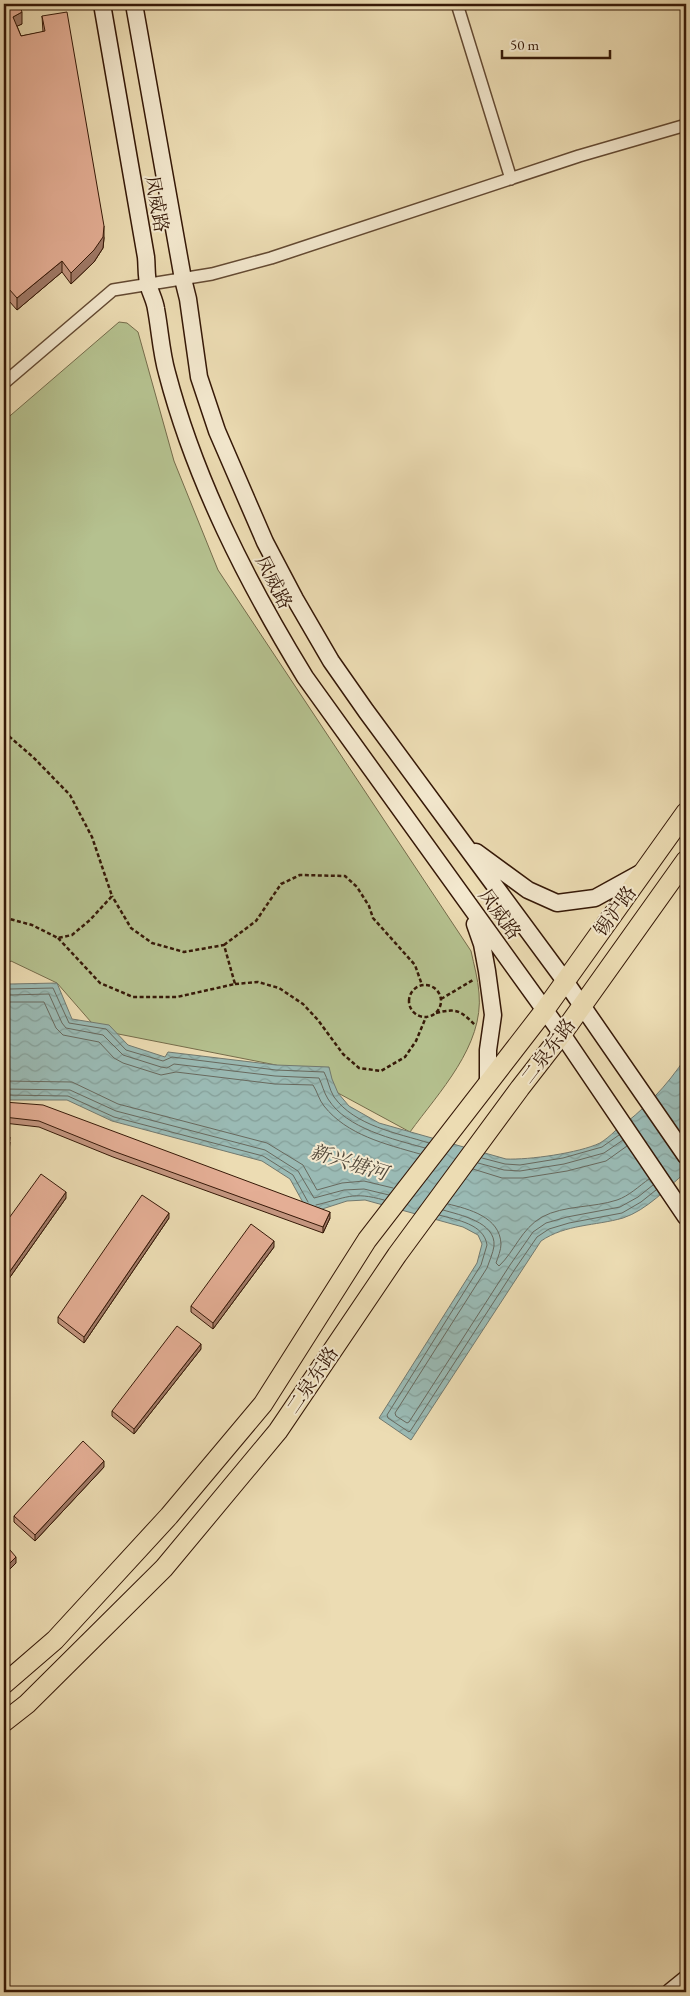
<svg xmlns="http://www.w3.org/2000/svg" width="690" height="1996" font-family="'EB Garamond','Noto Serif SC',serif">
  <style>
    .park { fill: #b5c18f; stroke: #756c4b }
    .water { fill: url(#water-waves); stroke: #72796f }
    .lines { fill: none; stroke-linecap: round; stroke-linejoin: round }
    .shore { stroke: #68695e; stroke-width: 1 }
    .minor-casing { stroke: #634932; stroke-width: 14 }
    .secondary-casing { stroke: #351807; stroke-width: 19 }
    .primary-casing { stroke: #351807; stroke-width: 21 }
    .path { stroke: #351807; stroke-width: 2.5; stroke-dasharray: 4 2.5; stroke-linecap: butt }
    .minor { stroke: #f3e8ce; stroke-width: 11 }
    .secondary { stroke: #f3e8ce; stroke-width: 16 }
    .primary { stroke: #ecdcb3; stroke-width: 19 }
    .wall { fill: #c49680; stroke: #351807 }
    .shaded-wall { fill: #a07a68; stroke: #351807 }
    .building { fill: #e4ae95; stroke: #351807 }
    .labels { text-anchor: middle; dominant-baseline: central; stroke-width: 4; stroke-linejoin: round; paint-order: stroke }
    .street-label { font-size: 19px; fill: #351807; stroke: #f3e8ce }
    .water-label { font-size: 20px; font-style: italic; fill: #53493b; stroke: #f3e8ce }
  </style>
  <defs>
    <pattern id="water-waves" width="16" height="10" patternUnits="userSpaceOnUse" patternTransform="scale(1.25)"><rect width="16" height="10" fill="#9abab4"/><path d="M0 5q4-4 8 0t8 0" fill="none" stroke="#859f99"/></pattern>
  </defs>
  <rect width="100%" height="100%" fill="#ecdcb3"/>
  <filter id="stains"><feTurbulence type="fractalNoise" baseFrequency=".004" numOctaves="4"/><feColorMatrix values="0 0 0 0 .2 0 0 0 0 .09 0 0 0 0 .02 0 0 0 .5 -.17"/></filter>
  <radialGradient id="worn" r=".72"><stop offset=".6" stop-color="#630" stop-opacity="0"/><stop offset="1" stop-color="#630" stop-opacity=".3"/></radialGradient>
  <path class="park" d="M119 322 127 323 138 332 174 461 218 570 471 951C474 965 478 979 479 993 484 1046 439 1092 410 1132L338 1093 276 1065 98 1030 57 983 11 961 4 966V421Z"/>
  <path class="water" d="M4 977 10 984 57 983 72 1019 109 1025 128 1045 165 1057 168 1052 276 1065 329 1067 332 1079 338 1093 349 1106 379 1123 506 1159C529 1160 579 1153 600 1143 605 1140 611 1135 615 1131 643 1111 667 1086 686 1057V1172C667 1188 647 1210 623 1218 595 1226 566 1224 541 1241L411 1440 379 1418 477 1263 482 1244 478 1235 463 1227 365 1200 347 1201 316 1211 306 1208 290 1179 262 1161 112 1121 67 1100H4Z"/>
  <g class="lines">
    <path class="shore" d="M4 985 10 989 53 988 69 1023 106 1029 126 1050 163 1061 172 1057 276 1070 324 1072C328 1079 329 1089 334 1097 355 1126 397 1133 429 1143
      M4 993 10 995 49 994 62 1023 66 1028 103 1035 123 1055 161 1067 167 1068 174 1064 275 1076 319 1078C322 1084 324 1093 328 1099 347 1129 393 1139 425 1148
      M4 1002H44L56 1028 63 1035 99 1042 114 1058 123 1063 161 1075 176 1072 275 1084 313 1085C317 1091 319 1100 324 1106 347 1135 385 1144 420 1154
      M4 1081 72 1082 118 1104 267 1143 303 1165 317 1190 342 1183 364 1181 393 1188
      M4 1089 70 1090 116 1111 265 1150 298 1171 314 1198 344 1190 364 1189 389 1195
      M4 1095 68 1096 114 1117 263 1156 293 1175 308 1202
      M482 1158 505 1164 520 1165 563 1158 602 1147 619 1135
      M478 1163 504 1170 520 1171 564 1164 604 1153 623 1140
      M473 1169 502 1178H523L567 1171 606 1161 627 1146
      M448 1204C469 1209 500 1217 501 1244 501 1250 498 1257 496 1263L499 1266C515 1251 521 1229 542 1217 564 1205 593 1208 617 1200 629 1196 639 1186 649 1179
      M316 1205C346 1198 352 1191 384 1200
      M443 1210C460 1215 496 1222 494 1246 493 1253 489 1262 487 1268L395 1413 396 1416 407 1423 409 1422 510 1265 533 1232 546 1223 567 1217 620 1207 638 1197 653 1185
      M439 1215C457 1220 484 1224 487 1245L481 1265 387 1415 388 1418 409 1432 411 1430 515 1269 537 1237 549 1229 569 1223 622 1213 641 1202 656 1190"/>
    <defs>
      <path id="minor" d="M457 4 511 179
        M4 383 113 290 212 274 271 258 579 156 686 125"/>
      <path id="secondary" d="M102 4 146 257C147 267 146 278 149 287 151 294 155 301 156 309 160 330 161 352 167 373 195 480 247 582 305 677L562 1034 686 1217
        M134 4 183 279 188 299 199 377 217 431 265 542 295 599 331 661 366 711 565 981 686 1156
        M476 852 528 890 557 903 595 898 644 871
        M475 924 482 944 487 971 493 1015 488 1050V1083
        M670 1992 686 1979"/>
      <path id="primary" d="M4 1684 55 1640 169 1516 263 1404 367 1240 544 1011 686 812
        M4 1722 27 1704 164 1568 278 1431 397 1255 520 1088 562 1034 686 860"/>
    </defs>
    <use href="#minor" class="minor-casing"/>
    <use href="#secondary" class="secondary-casing"/>
    <use href="#primary" class="primary-casing"/>
    <path class="path" d="M4 732 33 757 70 795 92 837 112 896 90 920 72 935 58 938 32 925 6 918
      M58 938 100 983 133 997H177L235 984 224 945 184 952 152 943 131 928 112 896
      M224 945 256 921 281 884 300 875 345 876 357 887 369 906 373 918 415 965 422 985
      M235 984 258 982 279 988 303 1004 318 1020 343 1054 359 1068 381 1071 405 1057 416 1041 426 1017
      M409 1001a16 16 0 1 1 32 0a16 16 0 1 1-32 0Z
      M441 999 473 980
      M436 1013C457 1008 460 1010 476 1026"/>
    <use href="#minor" class="minor"/>
    <use href="#secondary" class="secondary"/>
    <use href="#primary" class="primary"/>
  </g>
  <path class="wall" d="M4 4 22 24 17 26 21 36 43 32 42 16 104 238 103 248 94 262 71 284 62 272 17 310 9 301 4 304Z
    M4 1102 330 1218 323 1233 113 1157 39 1127 4 1123Z
    M4 1136 10 1142 8 1161 4 1160Z
    M66 1198 8 1280 4 1277V1225Z
    M169 1218 84 1343 58 1323V1317Z
    M274 1247 213 1329 191 1312V1306Z
    M201 1349 134 1434 112 1416V1411Z
    M104 1467 35 1541 14 1522V1516Z"/>
  <path class="shaded-wall" d="M22 12V24L13 28V17Z
    M104 226V238L103 248 94 262 71 284V273Z
    M62 261V272L17 310V298Z
    M9 289V301L4 304V292Z
    M66 1192V1198L8 1280V1274Z
    M330 1212V1218L323 1233V1227Z
    M169 1213V1218L84 1343V1337Z
    M274 1241V1247L213 1329V1323Z
    M201 1344V1349L134 1434V1429Z
    M104 1461V1467L35 1541V1535Z
    M16 1557V1563L4 1575V1569Z"/>
  <path class="building" d="M4 4H19L22 12 13 17 21 36 45 31 42 16 67 12 104 226 103 237 94 250 71 273 62 261 17 298 9 289 4 292Z
    M4 1102 43 1105 330 1212 323 1227 113 1151 39 1121 4 1117Z
    M4 1136 10 1137 8 1155H4Z
    M41 1174 66 1192 8 1274 4 1271V1225Z
    M142 1195 169 1213 84 1337 58 1317Z
    M251 1224 274 1241 213 1323 191 1306Z
    M177 1326 201 1344 134 1429 112 1411Z
    M83 1441 104 1461 35 1535 14 1516Z
    M4 1543 16 1557 4 1569Z"/>
  <g class="labels">
    <g class="street-label">
      <text transform="translate(157 204) rotate(80)">凤威路</text>
      <text transform="translate(274 582) rotate(63)">凤威路</text>
      <text transform="translate(615 911) rotate(-54)">锡沪路</text>
      <text transform="translate(500 914) rotate(54)">凤威路</text>
      <text transform="translate(548 1051) rotate(-53)">二泉东路</text>
      <text transform="translate(312 1380) rotate(-56)">二泉东路</text>
    </g>
    <g class="water-label">
      <text transform="translate(349 1162) rotate(17)">新兴塘河</text>
    </g>
  </g>
  <rect width="690" height="1996" fill="none" stroke="#ecdcb3" stroke-width="20"/>
  <rect x="5" y="5" width="680" height="1986" fill="none" stroke="#351807" stroke-width="2.5"/>
  <rect x="10" y="10" width="670" height="1976" fill="none" stroke="#351807"/>
  <path d="M502 50v8h108v-8" fill="none" stroke="#351807" stroke-width="2.5"/>
  <text x="510" y="50" font-size="15" fill="#351807" stroke="#f3e8ce" stroke-width="4" paint-order="stroke">50 m</text>
  <rect width="100%" height="100%" filter="url(#stains)"/>
  <rect width="100%" height="100%" fill="url(#worn)"/>
</svg>
